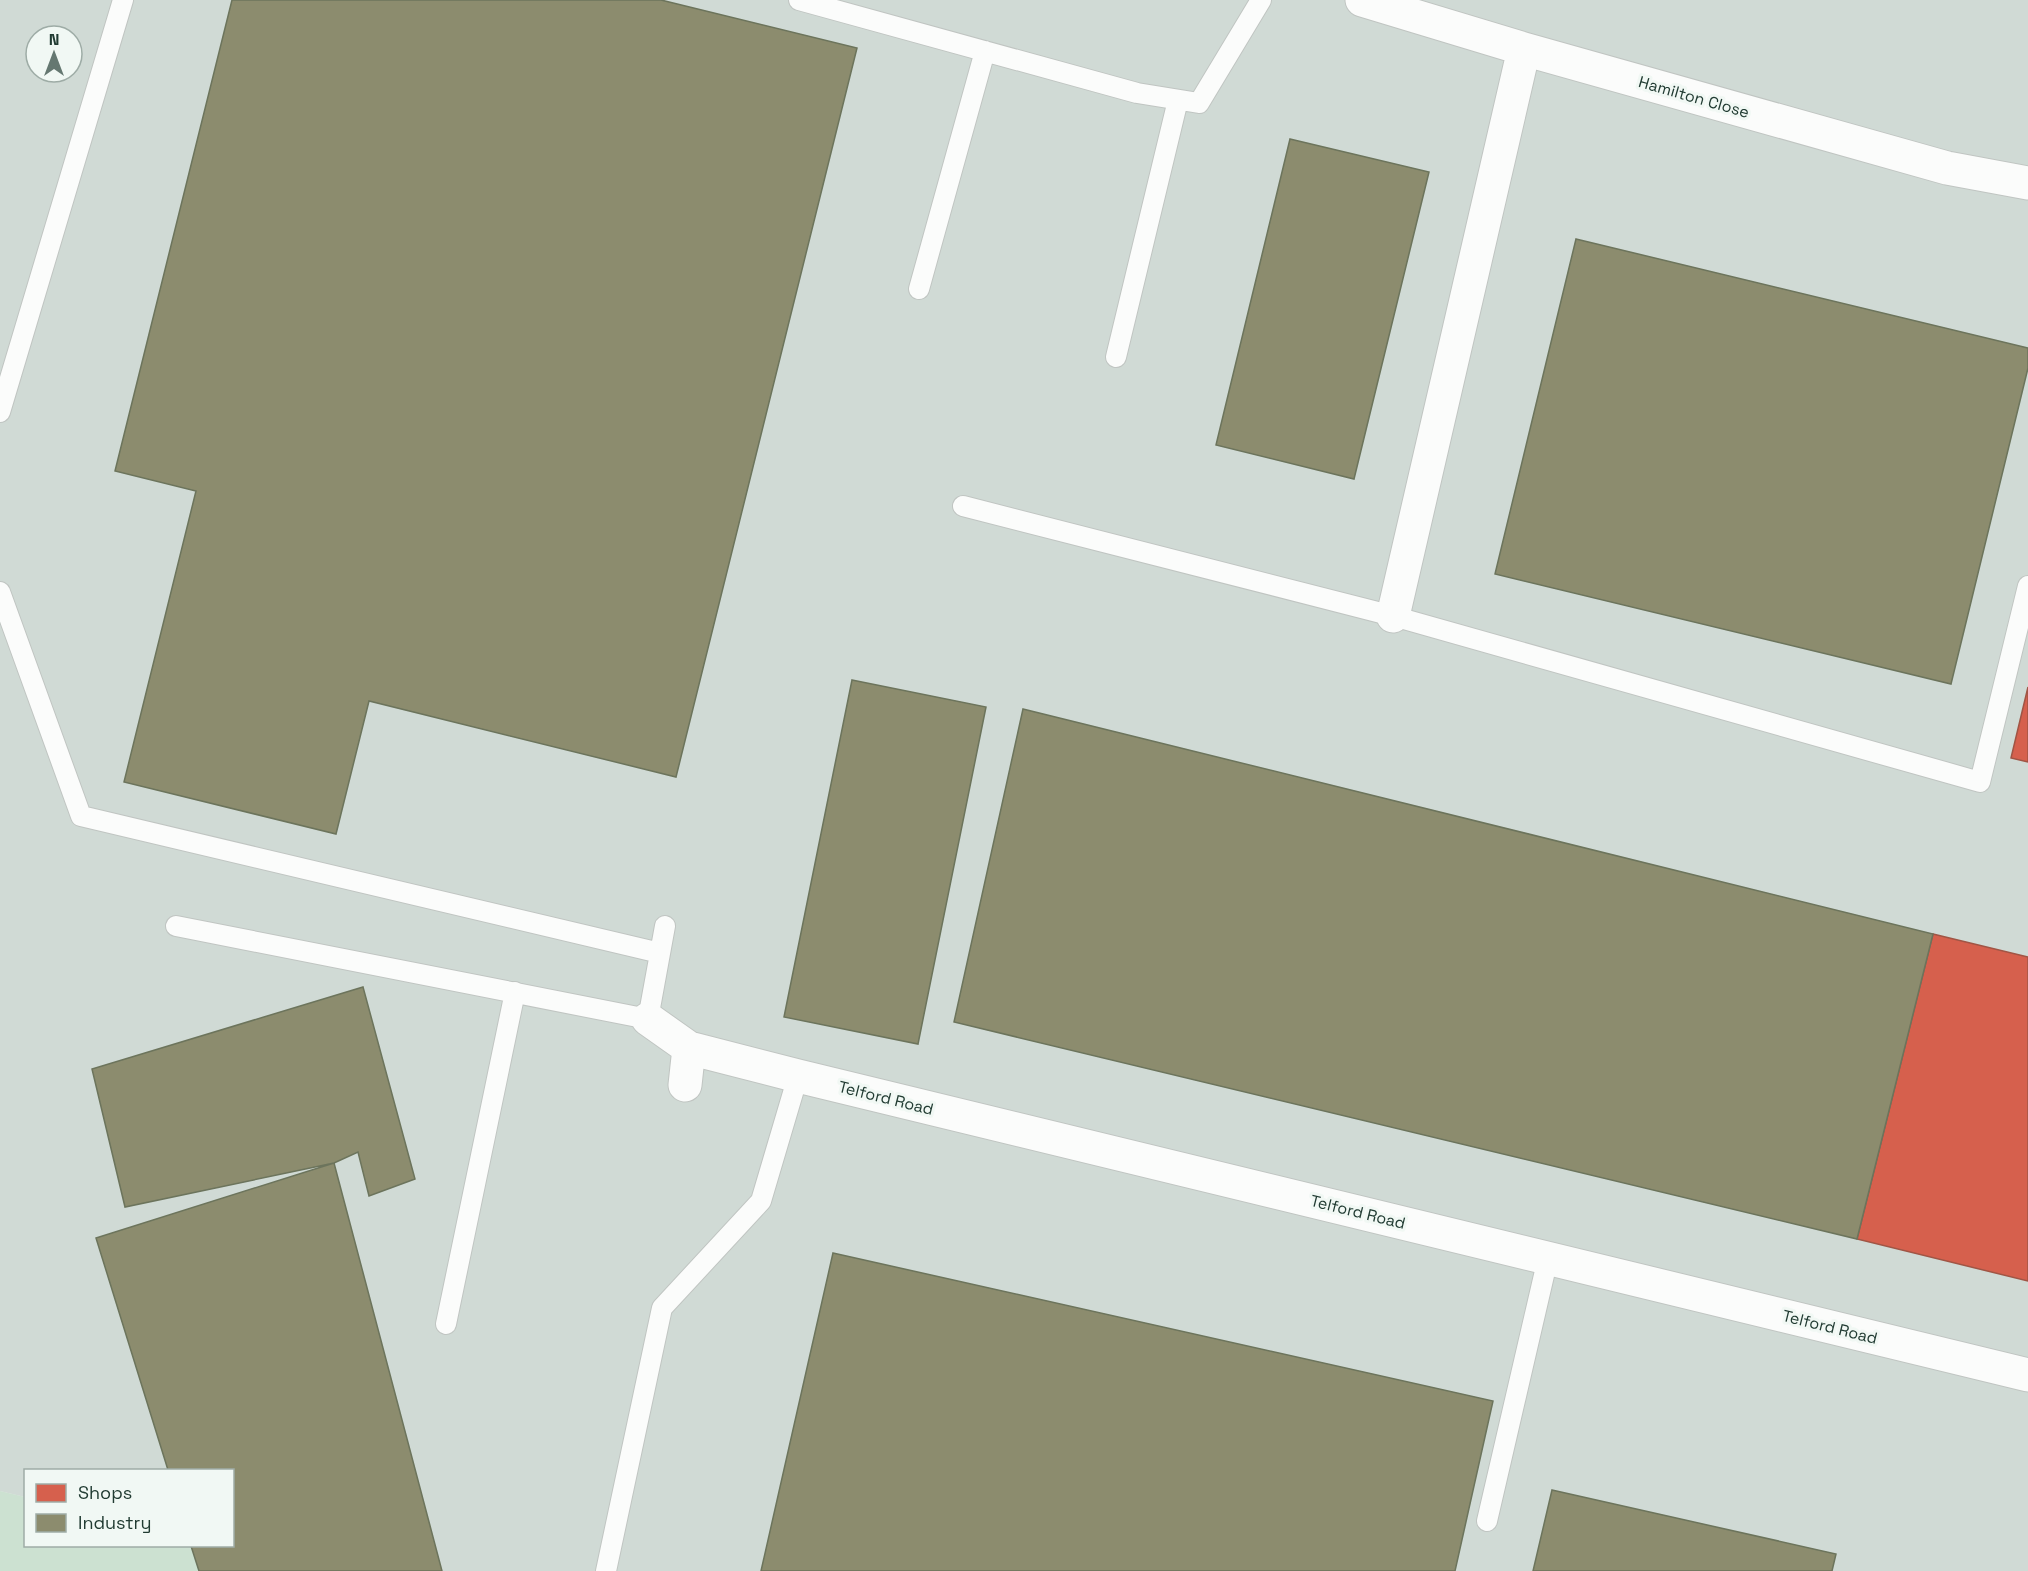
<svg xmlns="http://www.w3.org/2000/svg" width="2028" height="1571" font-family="'Space Grotesk',sans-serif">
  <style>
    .built { fill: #d0dad5; fill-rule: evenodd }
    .green { fill: #cce1d1 }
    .shops { fill: #d6604d; stroke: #a05545; stroke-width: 1.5 }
    .industry { fill: #8c8c6e; stroke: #6c745c; stroke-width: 1.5 }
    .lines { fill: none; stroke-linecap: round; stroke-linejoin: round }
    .lane-casing { stroke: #c0c5c2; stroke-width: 22 }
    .street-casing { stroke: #c0c5c2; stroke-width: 35 }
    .lane { stroke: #fbfcfb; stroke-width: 20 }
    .street { stroke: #fbfcfb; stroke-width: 33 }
    .labels { text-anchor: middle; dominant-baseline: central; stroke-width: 6; stroke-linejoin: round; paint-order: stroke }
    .street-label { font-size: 16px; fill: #213b32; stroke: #f1f8f4 }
  </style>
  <rect width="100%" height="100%" fill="#e3e8e5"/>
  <path class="built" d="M0 0H2028V1571H202L196 1546H232V1470H26L25 1497 0 1491ZM36 36H72V72H36Z"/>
  <path class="green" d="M0 1491 25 1497 26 1546H196L202 1571H0Z"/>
  <path class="shops" d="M2028 687V762L2011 758Z
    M1933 934 2028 957V1281L1857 1239Z"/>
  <path class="industry" d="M232 0H661L857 48 676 777 369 701 336 834 124 782 196 491 115 471Z
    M1290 139 1429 172 1354 479 1216 445Z
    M1576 239 2028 348V368L1951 684 1495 574Z
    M852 680 986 707 918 1044 784 1017Z
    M1023 709 1933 934 1857 1239 954 1022Z
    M363 987 415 1179 369 1196 358 1152 334 1163 125 1207 92 1069Z
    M334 1163 442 1571H199L191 1546H232V1470H168L96 1238Z
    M833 1253 1493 1401 1455 1571H761Z
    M1552 1490 1836 1554 1832 1571H1533Z"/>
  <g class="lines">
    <defs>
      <path id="lane" d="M799 0 1137 93 1199 103 1261 0
        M919 289 985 51
        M1116 357 1178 100
        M0 412 123 0
        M963 506 1393 616 1980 782 2028 586
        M0 592 81 816 660 953
        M176 926 648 1019 665 926
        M446 1324 515 992
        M1487 1521 1548 1258
        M606 1571 662 1308 761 1201 798 1076"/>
      <path id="street" d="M1362 0 1524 49 1947 168 2028 183
        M1393 616 1524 49
        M648 1019 689 1048 798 1076 2028 1375
        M685 1085 689 1048"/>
    </defs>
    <use href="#lane" class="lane-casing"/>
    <use href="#street" class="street-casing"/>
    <use href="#lane" class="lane"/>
    <use href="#street" class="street"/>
  </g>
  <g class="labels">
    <g class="street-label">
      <text transform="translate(1694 97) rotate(16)">Hamilton Close</text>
      <text transform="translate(886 1098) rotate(14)">Telford Road</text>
      <text transform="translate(1358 1212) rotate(14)">Telford Road</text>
      <text transform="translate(1830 1327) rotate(14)">Telford Road</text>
    </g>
  </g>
  <rect x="24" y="1469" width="210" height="78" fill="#f1f8f4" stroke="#9eaca6" stroke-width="1.5"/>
  <rect x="36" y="1484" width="30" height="18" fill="#d6604d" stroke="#9eaca6" stroke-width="1.5"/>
  <text x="78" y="1499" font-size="18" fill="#213b32">Shops</text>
  <rect x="36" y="1514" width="30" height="18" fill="#8c8c6e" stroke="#9eaca6" stroke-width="1.5"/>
  <text x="78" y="1529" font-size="18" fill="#213b32">Industry</text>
  <g transform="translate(54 54)"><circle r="28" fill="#f1f8f4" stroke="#9eaca6" stroke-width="1.5"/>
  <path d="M0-4.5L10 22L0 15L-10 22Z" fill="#657871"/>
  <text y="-9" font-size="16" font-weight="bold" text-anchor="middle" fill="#213b32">N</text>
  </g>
</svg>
